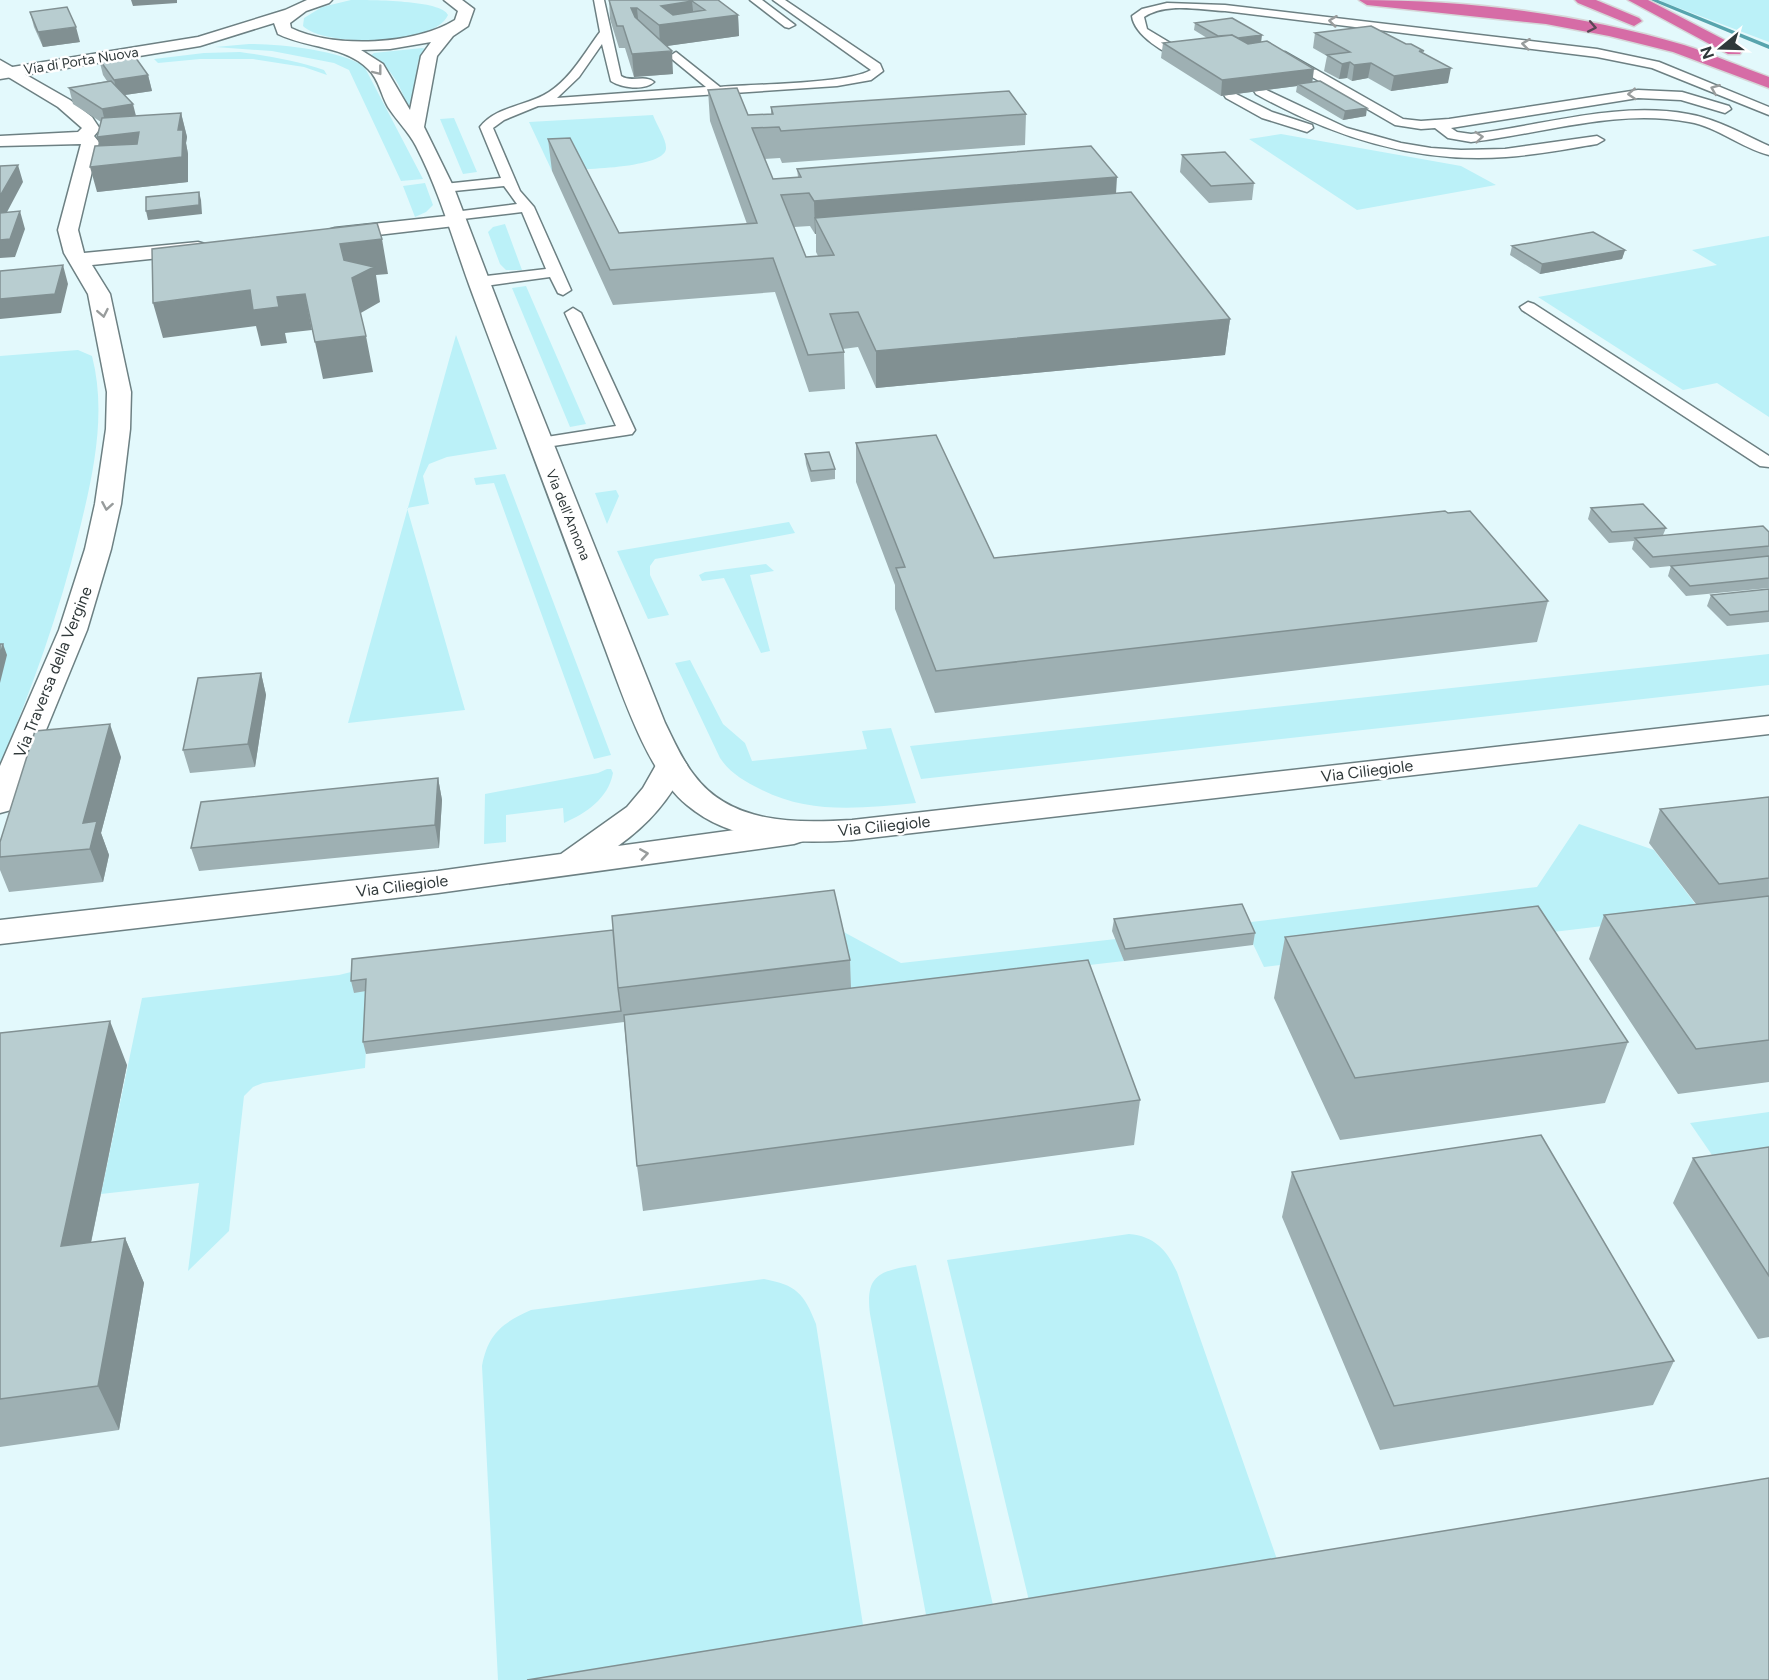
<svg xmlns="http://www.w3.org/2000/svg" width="1769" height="1680" font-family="Figtree,sans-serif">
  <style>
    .green { fill: #bbf1f8 }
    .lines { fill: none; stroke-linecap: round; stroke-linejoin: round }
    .stream { fill: #57a4ad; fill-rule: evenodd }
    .lane-casing { stroke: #6d8083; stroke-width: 3 }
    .street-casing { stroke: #6d8083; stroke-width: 3 }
    .secondary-casing { stroke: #6d8083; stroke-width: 3 }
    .highway-casing { stroke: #d6d7d8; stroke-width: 3 }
    .lane { fill: #fff; fill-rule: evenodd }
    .street { fill: #fff; fill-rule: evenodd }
    .secondary { fill: #fff; fill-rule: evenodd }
    .highway { fill: #d66ca6; fill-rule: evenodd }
    .wall { fill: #9eb0b3; fill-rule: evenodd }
    .shaded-wall { fill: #819092 }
    .building { fill: #b8cdd0; stroke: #819092; stroke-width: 1.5; fill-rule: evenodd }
    .oneway { stroke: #989c9c }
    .oneway2 { stroke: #5a4655 }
    .labels { text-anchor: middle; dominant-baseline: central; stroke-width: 5; stroke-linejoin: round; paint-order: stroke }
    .far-street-label { font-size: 14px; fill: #30393a; stroke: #fff }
    .street-label { font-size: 16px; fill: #30393a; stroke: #fff }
  </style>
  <rect width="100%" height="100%" fill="#e3f9fc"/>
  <path class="green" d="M351 0C371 0 442 0 448 15 436 45 325 48 303 26L304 18 322 7Z
    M1660 0H1769V42L1663 2Z
    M249 44C280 44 338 50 364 66L423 179 401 181 349 70 334 63 272 51 215 47Z
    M422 48 426 49 418 62 413 104 407 105C400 85 390 65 370 56L374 53Z
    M240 52C269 56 297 61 324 70L327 75 304 67 253 59H200L158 63 154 59 204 53Z
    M653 115C656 124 667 140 666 149 663 170 570 169 552 171L529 122Z
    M454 118 477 172 463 174 440 119Z
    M1281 134 1461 166 1496 185 1357 210 1249 139Z
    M425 183 433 205 426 212 415 217 403 186Z
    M505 224 522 270H506L500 264 488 232 493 227Z
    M1769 236V417L1717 383 1683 390 1538 297 1717 265 1692 250Z
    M526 286 586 424 570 427 512 288Z
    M456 335 497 449 447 457 429 464 423 476 429 504 407 508 465 710 348 723Z
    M78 350 92 356C107 414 93 475 79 532 59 614 32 688 0 765V356Z
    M505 474 611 755 594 759 494 483 476 485 474 478Z
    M616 490 619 496 607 524 595 493Z
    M789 522 795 533 655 559 650 566V575L669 615 648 619 617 551Z
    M766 564 774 571 750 575 770 651 761 653 724 578 702 581 699 575 705 572Z
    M1769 654V685L921 779 910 746Z
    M690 660 723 724 745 743 752 761 867 749 862 731 891 728 916 803C862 808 810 815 760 789 744 781 730 773 720 758L675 663Z
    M607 769H611L613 773C608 799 586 813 564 823L563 808 506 815V842L484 844 485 794 598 773Z
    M1579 824 1654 850 1703 914 1264 967 1243 923 1537 887Z
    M840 930 901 963 1116 939 1124 961 850 993Z
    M355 971 369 991 365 1068 263 1083 253 1087 244 1096 229 1231 188 1271 199 1183 101 1194 142 998 339 975Z
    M1769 1112V1147L1712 1155 1690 1123Z
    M1129 1234C1154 1236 1167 1250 1177 1272L1287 1588 1036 1630 947 1260Z
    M916 1265 1000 1636 932 1647 870 1314C865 1274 880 1271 916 1265Z
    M764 1279C796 1285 804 1293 816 1324L868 1657 731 1680H498L482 1366C488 1334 502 1323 531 1310Z"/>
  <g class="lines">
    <path class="stream" d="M1650 0H1658L1769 45V49Z"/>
    <defs>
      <path id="lane" d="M594 0H604L621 76C631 83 645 74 654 82 644 91 622 88 611 81L602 44 579 77 557 98 706 87 672 59 670 56 676 52 720 87C753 84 847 84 871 70L773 0H785L880 64 883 71 871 80 837 86 538 106 504 120 493 128 520 191 534 207 571 290 563 295 558 293 550 277 478 287 473 285 470 282 473 279 478 277 546 269 522 212 454 220 447 216 454 212 517 204 504 186 444 192 437 188 444 184 501 178 480 127C496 106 528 106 549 92 571 78 585 52 600 32Z
        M750 0H762L795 25 789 28 785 27Z
        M1167 3 1225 5 1597 49 1659 62 1769 107V115L1652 68 1597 57 1225 11C1200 10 1166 2 1144 17L1147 29 1187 53 1189 56 1183 60C1165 54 1134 35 1132 16L1142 9Z
        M1285 52 1403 119 1421 121 1449 119 1638 90 1682 92 1729 106 1731 109 1725 113 1681 100 1638 98 1451 128 1457 132 1471 134C1542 126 1616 101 1688 114 1717 119 1743 134 1769 146V155C1741 148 1718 127 1689 122 1617 108 1542 134 1471 142L1448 138 1435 128 1421 129 1395 125 1281 59 1279 56Z
        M1260 87 1347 128 1401 143 1431 148 1461 150 1505 149 1597 136 1604 140 1597 144C1567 149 1536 155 1506 157 1416 164 1333 137 1256 94L1254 91Z
        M1230 91 1272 112 1312 125 1313 128 1307 132 1262 118 1226 98 1224 95Z
        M1528 302 1534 304 1769 456V467L1760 466 1522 310 1520 307Z
        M573 308 581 313 635 430 632 434 626 435 540 448 534 447 531 443 534 439 616 426 565 313Z"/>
      <path id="street" d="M0 60 70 100 92 117 100 129 94 136 99 142 78 230 84 253 198 242 205 244 208 248 205 252 198 254 92 265 110 294 131 392 130 429 121 504 111 549 87 630 16 803 11 810 0 813V766L59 630 85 549 95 504 106 429 107 392 88 294 64 253 58 230 81 144 0 146V136L78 132 82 128 58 107 0 72Z
        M456 215 463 217 466 221 463 225 335 240 328 238 325 234 328 230 335 228Z
        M671 755 682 758 687 765C670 799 649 824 618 846L794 822 806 826 810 833 806 840 794 844 438 893 0 944V920L438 871 561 854 627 807 643 788 660 758Z"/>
      <path id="secondary" d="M307 0H332L329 3 306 11 290 23 291 28C334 49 415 45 455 20L458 11 444 0H462L474 9 468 26 453 36 437 56 424 127 454 188 511 337 665 723C674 741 682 760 694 775 731 825 797 823 852 820L1769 716V734L852 840C796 844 732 843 687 805 647 773 621 690 603 643 561 528 517 413 474 298 455 248 441 194 416 146 408 131 397 121 388 107 381 95 379 79 368 69 346 46 306 48 278 34L274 23 200 46 0 79V69L198 37 285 10ZM431 42 421 56 410 110 383 64 361 50 390 49Z"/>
      <path id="highway" d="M1359 0C1468 0 1580 14 1684 45 1712 54 1741 67 1769 77V88L1673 52 1609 36 1546 24 1367 5Z
        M1575 0H1596L1639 18 1642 21 1634 26 1629 24 1578 3Z
        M1628 0H1648L1740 48 1742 51 1740 54H1728Z"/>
    </defs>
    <use href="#lane" class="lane-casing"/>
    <use href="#street" class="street-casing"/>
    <use href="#secondary" class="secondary-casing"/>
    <use href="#highway" class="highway-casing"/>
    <use href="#lane" class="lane"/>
    <use href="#street" class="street"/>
    <use href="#secondary" class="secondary"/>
    <use href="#highway" class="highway"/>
  </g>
  <path class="wall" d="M609 0H718L738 15 739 36 666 46 673 74 634 77 625 48H619L610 19Z
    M30 12 80 42 43 47 34 27Z
    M1195 23 1261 42 1312 82 1366 116 1343 120 1296 92 1297 86 1221 96 1161 58 1163 43 1207 38 1194 30Z
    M1315 33 1423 53 1448 83 1391 91 1368 78 1352 81 1347 78 1339 79 1324 71 1327 56 1313 48Z
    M99 59 148 75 152 91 125 95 136 116 181 113 187 137 186 143 188 154V182L97 192 101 122 73 104 69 88 107 81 103 75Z
    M708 90 748 115 771 114V107L1026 114 1025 145 782 163 780 158 764 159 773 179 798 177 797 169 1116 194 1230 319 1225 355 876 388 858 347 843 349 844 352 845 389 809 392 775 292 613 305 552 171 548 139 619 233 747 224 710 121ZM810 226 815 234H816V252L818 256 806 257 794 227Z
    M1182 155 1254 183 1252 200 1209 203 1180 172Z
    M1512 246 1625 250 1622 259 1540 274 1510 255Z
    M856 443 994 558 1548 601 1537 642 935 713 895 609V585L856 482Z
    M805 454 835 469V479L811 482 806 464Z
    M1591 508 1666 528 1663 535 1769 546V588L1686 596 1668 576 1671 566 1650 568 1632 549 1634 541 1609 543 1588 519Z
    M1769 589V622L1727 626 1707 606 1711 595Z
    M261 673 266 695 255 767 190 773 183 750Z
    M121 757 101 833 109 855 103 882 9 892 0 870V842Z
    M438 778 442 800 439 848 199 871 191 848Z
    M1769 797V1082L1678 1094 1589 959 1604 915 1696 904 1649 843 1660 809Z
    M1114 919 1255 933 1253 945 1124 961 1112 931Z
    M1285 937 1628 1042 1605 1103 1340 1140 1274 998Z
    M352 959 850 960 851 988 1140 1100 1134 1145 643 1211 637 1166 624 1022 366 1054 363 1042 366 991 354 993 351 981Z
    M0 1033 127 1065 91 1243 125 1238 144 1283 119 1430 0 1447Z
    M1769 1147V1337L1758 1339 1673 1203 1693 1158Z
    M1292 1172 1674 1361 1653 1405 1380 1450 1282 1217Z"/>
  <path class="shaded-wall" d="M131 0H177V3L133 6Z
    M692 1 694 20 738 15 739 36 660 47 659 25 661 6Z
    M631 8H637L639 29Z
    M76 27 80 42 43 47 38 32Z
    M1262 35 1261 43 1223 48 1224 40Z
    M672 51 673 74 634 77 632 54Z
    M1350 62 1347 78 1339 79 1342 64Z
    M1371 63 1368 78 1352 81 1354 65Z
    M1451 68 1448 83 1391 91 1394 76Z
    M1314 69 1312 85 1298 84 1297 86 1221 96 1222 80Z
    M148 75 152 91 118 96 114 80Z
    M133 104 137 120 106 126 102 109Z
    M1367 108 1366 116 1343 120 1345 111Z
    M181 113 187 137 186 143 188 154V182L97 192 90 167 178 130Z
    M139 132 145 157 104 162 97 137Z
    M18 165 23 182 6 214H0V196Z
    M1117 177 1115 210 815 218 816 234H815L814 201Z
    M199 192 201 200 202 214 148 220 146 211Z
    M20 211 25 229 15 257 0 258V240Z
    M382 239 388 274 376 275 380 302 359 314 347 279 340 244Z
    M1625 250 1622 259 1540 274 1542 264Z
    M63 265 68 284 61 313 0 319V299Z
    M250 290 277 297 305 294 312 330 285 333 287 343 261 346 256 326 163 338 153 303Z
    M1230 319 1225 355 876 388V351Z
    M366 336 373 372 323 379 315 342Z
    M3 644 7 655 0 683V656Z
    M261 673 266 695 255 767 248 744Z
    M110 724 121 757 101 833 109 855 103 882 90 849 83 823Z
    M438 778 442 800 439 848 435 825Z
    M110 1021 127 1065 81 1291 61 1246Z
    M125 1238 144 1283 119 1430 98 1386Z"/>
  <path class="building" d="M609 0H718L738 15 659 25 637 8H631L635 17 672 51 632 54 623 26H617ZM692 1 705 10 673 15 661 6Z
    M67 7 76 27 38 32 30 12Z
    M1232 18 1262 35 1238 38 1232 35 1218 36 1195 23Z
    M1371 26 1406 44H1411L1424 51H1419L1451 68 1394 76 1371 63 1354 65 1350 62 1342 64 1327 55 1350 52 1315 33Z
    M1232 35 1248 44 1267 41 1314 69 1222 80 1163 43Z
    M133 54 148 75 114 80 99 59Z
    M111 81 133 104 102 109 69 88Z
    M1320 81 1367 108 1345 111 1298 84Z
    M737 88 748 115 773 114 771 107 1009 91 1026 114 781 131 779 127 752 128 773 179 801 177 797 169 1091 146 1117 177 814 201 809 193 781 195 806 257 834 255 815 218 1131 192 1230 319 876 351 858 312 830 314 844 352 808 355 773 258 610 270 548 139 570 138 619 233 757 223 708 90Z
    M181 113 178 130H183L182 157 90 167 95 146 137 144 139 132 97 137 102 118Z
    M1225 152 1254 183 1211 186 1182 155Z
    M18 165 0 196V166Z
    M199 192V205L146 211V197Z
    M20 211 10 239 0 240V213Z
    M377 223 382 239 340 244 344 260 374 267 352 278 366 336 315 342 305 294 277 297 279 307 253 310 250 290 153 303 152 249Z
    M1593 232 1625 250 1542 264 1512 246Z
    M63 265 55 294 0 299V271Z
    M936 435 994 558 1445 511 1448 513 1470 511 1548 601 936 671 896 568 905 567 856 443Z
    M829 452 835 469 811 471 805 454Z
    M1643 504 1666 528 1612 532 1591 508Z
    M1763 526 1769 532V546L1653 557 1635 538Z
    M1769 556V578L1690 586 1671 566Z
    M1769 589V611L1730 615 1711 595Z
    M0 644H3L0 656Z
    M261 673 248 744 183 750 198 678Z
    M110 724 83 823 97 821 90 849 0 857V842L35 731Z
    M438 778 435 825 191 848 201 802Z
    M1769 797V878L1719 884 1660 809Z
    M834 890 850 960 618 988 612 916Z
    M1769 896V1040L1696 1049 1604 915Z
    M1242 904 1255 933 1125 949 1114 919Z
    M1538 906 1628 1042 1355 1078 1285 937Z
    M613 930 618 988 621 1011 363 1042 366 979 351 981 352 959Z
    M1088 960 1140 1100 637 1166 624 1015Z
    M110 1021 61 1246 125 1238 98 1386 0 1399V1033Z
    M1541 1135 1674 1361 1394 1406 1292 1172Z
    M1769 1147V1276L1693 1158Z
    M1769 1478V1680H527Z"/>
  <defs><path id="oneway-chevron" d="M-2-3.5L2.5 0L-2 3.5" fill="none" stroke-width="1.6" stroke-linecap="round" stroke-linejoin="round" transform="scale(1.5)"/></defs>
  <g class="oneway">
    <use href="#oneway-chevron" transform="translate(1333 21) rotate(-173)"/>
    <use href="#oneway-chevron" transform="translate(1526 44) rotate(-173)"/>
    <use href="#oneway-chevron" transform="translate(378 71) rotate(52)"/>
    <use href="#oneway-chevron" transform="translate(1715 89) rotate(-158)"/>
    <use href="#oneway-chevron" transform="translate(1632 94) rotate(177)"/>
    <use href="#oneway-chevron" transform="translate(1479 137) rotate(-5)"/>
    <use href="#oneway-chevron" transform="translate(103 313) rotate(79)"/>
    <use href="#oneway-chevron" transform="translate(107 506) rotate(100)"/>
    <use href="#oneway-chevron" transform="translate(644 854) rotate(-9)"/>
  </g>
  <use class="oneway2" href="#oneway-chevron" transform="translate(1592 27) rotate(11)"/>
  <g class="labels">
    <g class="far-street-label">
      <text transform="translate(81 61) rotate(-9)">Via di Porta Nuova</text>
      <text transform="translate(568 515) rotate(68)">Via dell'Annona</text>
    </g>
    <g class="street-label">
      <text transform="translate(53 672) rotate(-68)">Via Traversa della Vergine</text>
      <text transform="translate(1367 771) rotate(-7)">Via Ciliegiole</text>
      <text transform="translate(884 826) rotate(-6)">Via Ciliegiole</text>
      <text transform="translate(402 886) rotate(-7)">Via Ciliegiole</text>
    </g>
  </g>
  <g transform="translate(1721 48) rotate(251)" stroke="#ffffff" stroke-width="4.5" paint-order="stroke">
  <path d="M0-4.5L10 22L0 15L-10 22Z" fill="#30393a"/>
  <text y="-9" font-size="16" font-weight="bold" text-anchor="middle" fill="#30393a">N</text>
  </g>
</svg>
